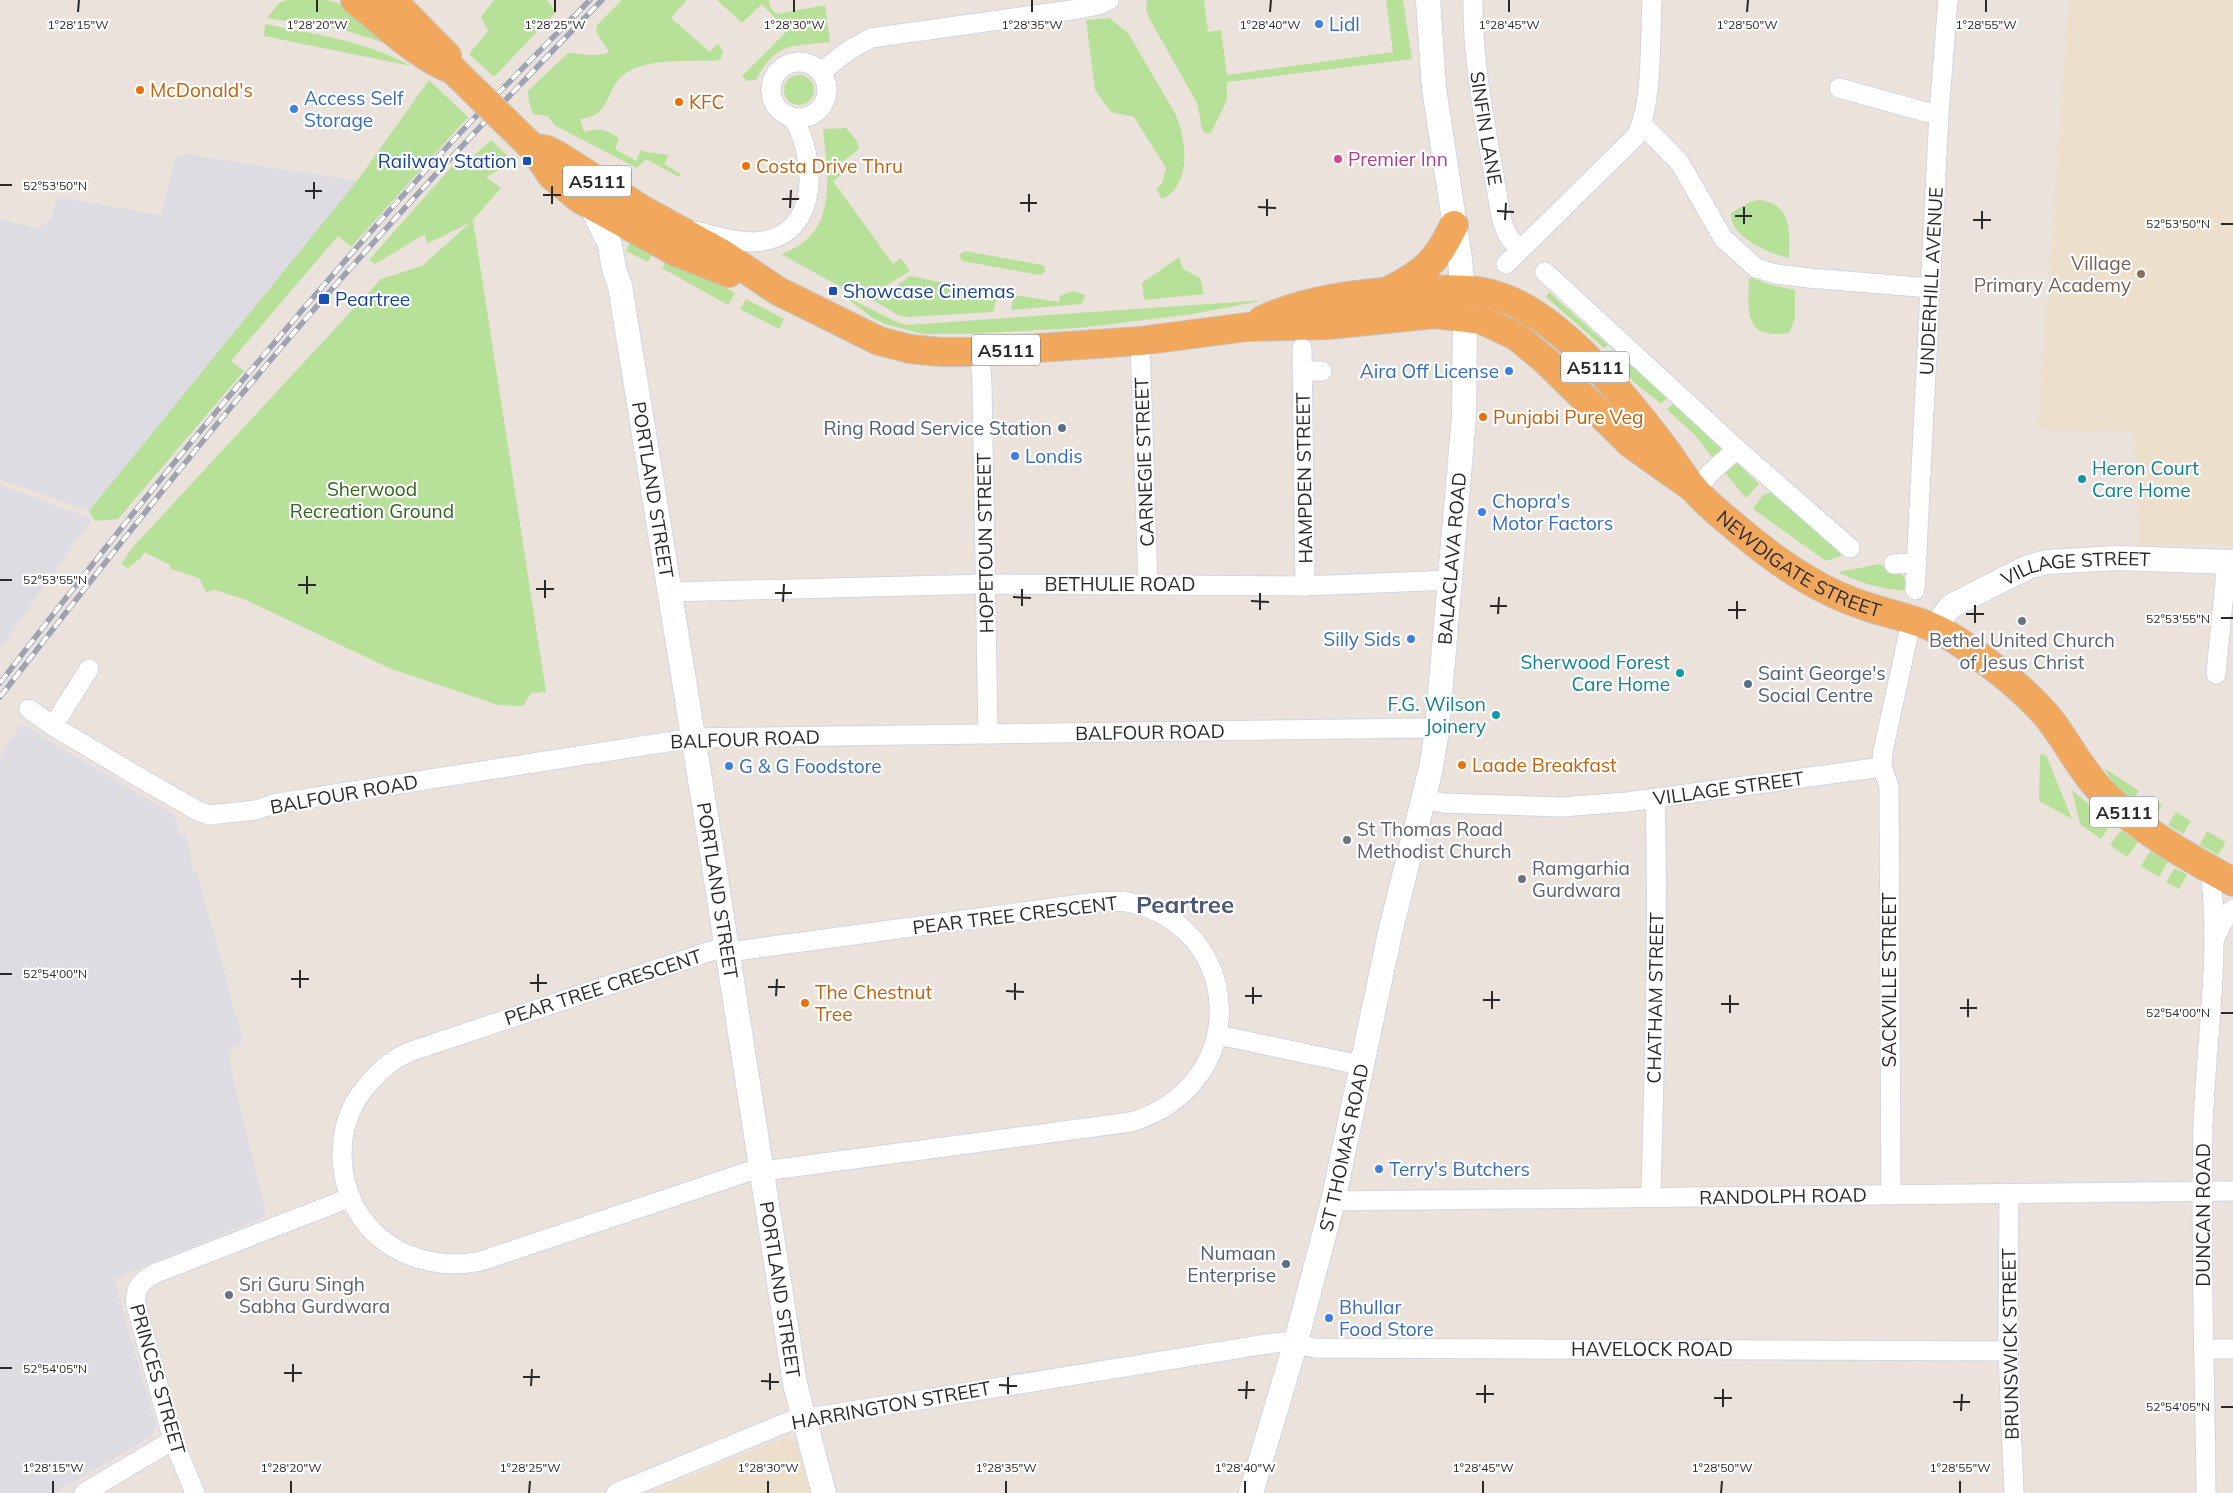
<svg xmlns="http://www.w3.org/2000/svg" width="2233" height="1493" font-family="Mulish,sans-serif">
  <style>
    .industrial { fill: #dddce3 }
    .education { fill: #ecdfcb }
    .green { fill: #b7e099 }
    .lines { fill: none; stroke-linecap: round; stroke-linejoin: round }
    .minor-casing { stroke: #d1d5e2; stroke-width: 21 }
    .tertiary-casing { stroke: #d1d5e2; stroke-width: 26 }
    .trunk-casing { stroke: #c3c3c3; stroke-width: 30 }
    .minor { stroke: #fff; stroke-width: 19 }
    .tertiary { stroke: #fff; stroke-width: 24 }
    .trunk { stroke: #f2a85c; stroke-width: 28 }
    .rail-casing { stroke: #9ea3b3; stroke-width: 5.5 }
    .rail { stroke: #fff; stroke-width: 4; stroke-dasharray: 11; stroke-linecap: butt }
    .trunk-bridge-casing { stroke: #c3c3c3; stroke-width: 30; stroke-linecap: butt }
    .trunk-bridge { stroke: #f2a85c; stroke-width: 28 }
    .ticks { fill: none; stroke: #292929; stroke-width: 2 }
    .shop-dot { fill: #3f7fe0; stroke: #fff; stroke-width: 2 }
    .food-dot { fill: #e8710a; stroke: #fff; stroke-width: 2 }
    .hotel-dot { fill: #d1479c; stroke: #fff; stroke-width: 2 }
    .transit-dot { fill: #1a4fb4; stroke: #fff; stroke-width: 2 }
    .education-dot { fill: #8d6e63; stroke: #fff; stroke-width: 2 }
    .service-dot { fill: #5c6f8a; stroke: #fff; stroke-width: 2 }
    .culture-dot { fill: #0f9aa8; stroke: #fff; stroke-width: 2 }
    .worship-dot { fill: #6b7280; stroke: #fff; stroke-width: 2 }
    .labels { text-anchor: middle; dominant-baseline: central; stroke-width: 4.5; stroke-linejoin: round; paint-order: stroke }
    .shield { fill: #fff; stroke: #696969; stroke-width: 1 }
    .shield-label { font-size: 18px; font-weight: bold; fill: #292929 }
    .shop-label { font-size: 19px; fill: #366cbe; stroke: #fff; text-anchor: start }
    .food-label { font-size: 19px; fill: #c56008; stroke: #fff; text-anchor: start }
    .street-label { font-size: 19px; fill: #292929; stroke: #fff }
    .hotel-label { font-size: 19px; fill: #b23c85; stroke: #fff; text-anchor: start }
    .transit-label { font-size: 19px; fill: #164399; stroke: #fff; text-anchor: start }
    .education-label { font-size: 19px; fill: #785e54; stroke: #fff; text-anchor: end }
    .service-label { font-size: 19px; fill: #4e5e75; stroke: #fff; text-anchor: end }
    .culture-label { font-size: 19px; fill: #0d838f; stroke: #fff; text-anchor: end }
    .park-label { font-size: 19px; fill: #31631c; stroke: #fff }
    .worship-label { font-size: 19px; fill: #5b616d; stroke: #fff; text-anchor: start }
    .district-label { font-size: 24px; font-weight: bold; fill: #4b5778; stroke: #fff }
    .ticks-label { font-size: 12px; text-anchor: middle; fill: #292929; stroke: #fff; stroke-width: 4.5; stroke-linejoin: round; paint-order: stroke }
  </style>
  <rect width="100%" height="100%" fill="#ebe3db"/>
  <path class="industrial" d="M185 154 357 181 89 511 0 479V220L39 228 51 219 57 197 161 215 175 158Z
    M0 485 92 519 0 649Z
    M21 724 174 815 179 835 186 834 193 871 197 872 243 1042 227 1051 266 1216 114 1279 156 1426 152 1436 54 1493H0V756Z"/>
  <path class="education" d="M2069 0H2233V547L2218 544 2140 545 2133 432 2038 429Z
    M785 1438 797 1443 810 1493H650Z"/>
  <path class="green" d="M287 0H327L338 3 409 54 378 41 344 30 267 18 279 3Z
    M494 0H547L556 12 494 77 469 54 488 31 481 17Z
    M622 0H687L671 18 710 52 718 43 723 52 720 60C689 63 642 55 619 79 609 90 608 107 595 115 591 117 585 118 580 119L584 132C599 128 606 128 619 139L615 149 636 161 641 150 646 152 669 155 664 164 681 174 679 177 646 159 637 168 556 126 547 116 533 114 529 101 528 91 568 53C582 53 596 58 609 52L596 32 597 25Z
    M717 0H769L771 9 777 14 825 5 830 42C790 47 777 41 756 80L747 81 742 76 787 31 762 4 742 23Z
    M1147 0H1204L1208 32 1221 30 1227 75 1393 52 1386 0H1403L1412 59 1227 82V100L1211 133H1205L1202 129 1197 103 1149 18 1146 8Z
    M1109 18 1128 33 1175 113C1186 137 1193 185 1162 199L1156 189 1162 184 1166 168 1134 117 1111 112 1095 90 1086 20Z
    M265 24C315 34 366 41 411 66L264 36Z
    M784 90a15 15 0 1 1 30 0a15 15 0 1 1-30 0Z
    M429 80 468 117 351 247 338 236 231 361 244 371 118 519 95 521 89 511 357 181Z
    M846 128 857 141 859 149 838 165 844 173 833 181 893 264 901 258 910 271 872 294 861 298 781 254C839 235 828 177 823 129Z
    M491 140 514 162 486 177 501 188 473 220 546 692 531 693 523 706 498 705 389 668 246 600 215 590 206 592 199 578 171 569 170 565 144 552 142 557 128 568 121 564 133 547 381 279 422 266 471 222 427 244 425 234 375 264 369 260 462 155 469 160Z
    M1759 200C1793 204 1789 231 1789 258 1770 254 1729 236 1731 213L1750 202Z
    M630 242 655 249 648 262 626 251Z
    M965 251 1042 265 1045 267V272L1040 275 962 261 959 255Z
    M668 257 735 293 728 305 662 268Z
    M1179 257 1183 269 1200 278 1204 294 1144 300 1142 283Z
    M910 276 998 294 993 312 908 317 900 316 873 300 893 289Z
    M1749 277 1768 284 1795 290V318L1789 333C1743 340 1748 312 1749 277Z
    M1073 291 1086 295 1081 304 1011 310 1014 295 1059 302 1060 296Z
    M1549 292 1608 345 1604 348 1546 297Z
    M843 295 895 321 906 325 1266 300 1193 314 1079 328 966 334H923L885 324 871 317Z
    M746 299 784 319 779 329 740 309Z
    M1614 349 1668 397 1661 404 1635 383 1609 353Z
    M1674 402 1727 446 1716 462 1694 434 1667 410Z
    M1730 461 1737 463 1759 484 1746 498 1722 469Z
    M1772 491 1851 552 1826 561 1753 509 1762 496Z
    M1880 564C1897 574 1905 567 1906 591 1881 589 1860 583 1838 572Z
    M2040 754 2046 755 2072 819 2039 801Z
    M2104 768 2139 791 2132 801 2117 789Z
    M2072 790 2111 824 2101 839 2080 824Z
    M2147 795 2162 805 2155 817 2139 807Z
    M2176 812 2191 821 2183 834 2168 825Z
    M2121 830 2138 842 2127 857 2110 845Z
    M2207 831 2226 842 2218 855 2200 845Z
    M2150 851 2168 862 2159 877 2141 866Z
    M2175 868 2187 875 2179 889 2166 882Z"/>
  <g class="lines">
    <defs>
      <g id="minor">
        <path id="s1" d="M1473 0C1472 71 1490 146 1501 217 1505 230 1508 240 1520 248"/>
        <circle cx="799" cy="90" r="28"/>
        <path d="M821 72 849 50 871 38 1078 9 1098 5 1109 0"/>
        <path d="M1839 88 1926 112 1939 113"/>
        <path d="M1642 124 1680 163 1723 238 1756 268 1776 274 1809 278 1931 288"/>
        <path d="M695 231C715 235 741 245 763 241 821 231 816 157 793 118"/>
        <path d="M1506 264 1636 136C1653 105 1650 37 1652 0"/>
        <path d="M1545 272 1737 449 1850 548"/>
        <path d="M1140 341 1148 584"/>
        <path d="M1302 348 1305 586"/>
        <path d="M980 352 982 386 988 734"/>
        <path d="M1302 371H1322"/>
        <path d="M1696 491 1710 473 1737 449"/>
        <path d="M1894 564 1917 563"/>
        <path d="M1915 590 1939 113 1948 0"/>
        <path d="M669 592 987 584 1305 586 1451 580"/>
        <path d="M2216 674 2227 561"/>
        <path d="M29 709 53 726 142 779 198 811 209 815 256 810 273 804 341 793 693 738 1422 728 1437 730"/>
        <path d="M53 726 89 669"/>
        <path id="s2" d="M1424 799 1443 803 1561 807 1627 802 1882 767"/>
        <path d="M1122 901C1245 921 1255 1085 1131 1122L771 1170 750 1171 481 1261C409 1276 343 1230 342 1155 342 1127 351 1102 370 1082 381 1069 393 1059 409 1052L717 949 736 951 1096 902Z"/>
        <path d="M2215 938 2227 914 2233 909"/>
        <path d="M1218 1035 1360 1065"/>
        <path d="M2009 1194 2008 1351 2014 1493"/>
        <path d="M1891 1195 1889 786 1882 767 1883 751 1912 618"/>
        <path d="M1651 1197C1654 1064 1659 932 1655 799"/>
        <path d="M1333 1201 2233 1191"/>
        <path d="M2205 1349H2233"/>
        <path d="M84 1493 173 1440"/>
        <path d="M195 1493 173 1440 136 1305C134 1287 141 1281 156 1273L349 1198"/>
        <path d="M616 1493 790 1421 1273 1343 1284 1342 1315 1348 2008 1351"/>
        <path d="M2206 1493C2205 1371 2200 1248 2203 1126 2206 1040 2221 954 2210 869"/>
      </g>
      <g id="tertiary">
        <path id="s3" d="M591 206 610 245 614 269 620 286 711 847 795 1384 824 1493"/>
        <path id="s4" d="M1935 627 1951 606 2028 567 2047 562 2117 558 2233 562"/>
        <path id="s5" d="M1251 1493 1295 1345 1333 1201 1390 933 1431 768 1437 730 1464 416 1465 317 1460 260 1434 88 1428 0"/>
      </g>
      <g id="trunk">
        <path d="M355 0C385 24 417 56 453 70"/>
        <path d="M392 0 447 56"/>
        <path d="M532 147 547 150 559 156 643 210 723 254 778 291 879 341 910 349 941 352H980L1140 341 1247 327 1328 325 1435 314 1482 320 1516 336 1545 360 1631 444 1693 488"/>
        <path d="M532 147 552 176 580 199 676 252 729 273"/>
        <path d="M1390 290C1424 273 1438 260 1454 225"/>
        <path id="s6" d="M1262 320C1305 300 1355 293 1403 291 1434 290 1468 286 1498 296 1557 314 1624 395 1661 444 1672 458 1681 474 1693 488 1709 507 1732 524 1751 540 1786 568 1822 592 1865 606 1904 619 1929 620 1965 646 1995 667 2028 692 2051 721 2069 745 2082 772 2104 794 2140 831 2188 857 2233 882"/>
      </g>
    </defs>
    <use href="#minor" class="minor-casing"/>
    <use href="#tertiary" class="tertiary-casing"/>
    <use href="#trunk" class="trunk-casing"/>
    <use href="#minor" class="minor"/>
    <use href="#tertiary" class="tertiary"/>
    <use href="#trunk" class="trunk"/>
    <defs>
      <path id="rail" d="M0 683C138 503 282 328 435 160 485 105 538 53 590 0
        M0 697C105 562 211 427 324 298 414 196 507 97 602 0"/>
    </defs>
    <use href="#rail" class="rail-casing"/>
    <use href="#rail" class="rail"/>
    <defs>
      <path id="trunk-bridge" d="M453 70 532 147"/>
    </defs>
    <use href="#trunk-bridge" class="trunk-bridge-casing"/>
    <use href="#trunk-bridge" class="trunk-bridge"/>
  </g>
  <path class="ticks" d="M78 12 79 0M317 12V0M555 12V0M794 12V0M1032 12V0M1270 12 1271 0M1509 12V0M1747 12 1748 0M1986 12V0M0 185H12M305 191H322M543 195H561M314 199V182M782 199H799M1020 203H1037M552 204V186M1258 207 1276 208M790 208 791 190M1497 211 1514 212M1029 212V194M1267 216V199M1735 216H1752M1505 220 1506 203M1973 220H1991M1744 224V207M2221 224H2233M1982 229V211M0 580H12M298 585H316M536 589H554M775 593H792M307 594V576M1013 597 1031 598M545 598V580M1251 601 1269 602M783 602 784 584M1022 606V589M1490 606H1507M1260 610V593M1728 610H1746M1498 614 1499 597M1966 614H1984M2221 618H2233M1737 619V601M1975 623V605M0 974H12M291 979H309M530 983H547M768 987H785M300 988V970M1006 991 1024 992M538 992V974M776 996 777 979M1245 996H1262M1015 1000V983M1483 1000H1500M1253 1004V987M1721 1004H1739M1960 1008H1977M1492 1009V991M1730 1013V995M2221 1013H2233M1968 1017V999M0 1368H12M284 1373H302M523 1377H540M761 1381 779 1382M293 1382V1364M999 1385 1017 1386M531 1386 532 1369M770 1390V1373M1238 1390H1255M1008 1394V1377M1476 1394H1494M1714 1398H1732M1246 1399 1247 1381M1953 1402H1970M1485 1403V1385M1723 1407V1389M2221 1407H2233M1961 1411 1962 1394M53 1493V1481M291 1493V1481M529 1493 530 1481M768 1493V1481M1006 1493V1481M1245 1493V1481M1483 1493V1481M1721 1493 1722 1481M1960 1493V1481"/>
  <g class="shop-dot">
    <circle cx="1319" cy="24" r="5"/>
    <circle cx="294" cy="109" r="5"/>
    <circle cx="1509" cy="371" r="5"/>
    <circle cx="1015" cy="456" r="5"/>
    <circle cx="1482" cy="512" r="5"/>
    <circle cx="1411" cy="639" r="5"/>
    <circle cx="729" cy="766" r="5"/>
    <circle cx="1379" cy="1169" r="5"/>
    <circle cx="1329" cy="1318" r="5"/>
  </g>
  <g class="food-dot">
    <circle cx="140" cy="90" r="5"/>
    <circle cx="679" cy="102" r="5"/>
    <circle cx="746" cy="166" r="5"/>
    <circle cx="1483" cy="417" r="5"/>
    <circle cx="1462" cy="765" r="5"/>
    <circle cx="805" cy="1003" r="5"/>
  </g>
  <circle class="hotel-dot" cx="1338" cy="159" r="5"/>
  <g class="transit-dot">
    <rect x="522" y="156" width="10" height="10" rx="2.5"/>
    <rect x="828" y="286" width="10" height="10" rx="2.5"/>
    <rect x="318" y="293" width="12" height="12" rx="2.5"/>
  </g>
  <circle class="education-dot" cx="2141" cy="274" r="5"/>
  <g class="service-dot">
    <circle cx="1062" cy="428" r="5"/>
    <circle cx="1748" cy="684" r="5"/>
    <circle cx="1286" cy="1264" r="5"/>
  </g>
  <g class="culture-dot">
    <circle cx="2082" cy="479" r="5"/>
    <circle cx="1680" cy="673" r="5"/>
    <circle cx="1496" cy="715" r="5"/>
  </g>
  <g class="worship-dot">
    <circle cx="2022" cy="621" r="5"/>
    <circle cx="1347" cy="840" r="5"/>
    <circle cx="1522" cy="879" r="5"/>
    <circle cx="229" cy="1295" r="5"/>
  </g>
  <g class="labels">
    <g class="shield">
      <rect x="563" y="165.5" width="68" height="31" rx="4"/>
      <rect x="972" y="334.5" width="68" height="31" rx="4"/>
      <rect x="1561" y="351.5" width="68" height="31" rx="4"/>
      <rect x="2090" y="796.5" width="68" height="31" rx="4"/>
    </g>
    <g class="shield-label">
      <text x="597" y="181">A5111</text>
      <text x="1006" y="350">A5111</text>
      <text x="1595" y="367">A5111</text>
      <text x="2124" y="812">A5111</text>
    </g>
    <g class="shop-label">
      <text x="1329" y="24">Lidl</text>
      <text x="304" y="98">Access Self<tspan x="304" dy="22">Storage</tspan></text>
      <text x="1499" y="371" text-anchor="end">Aira Off License</text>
      <text x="1025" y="456">Londis</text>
      <text x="1492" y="501">Chopra's<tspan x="1492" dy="22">Motor Factors</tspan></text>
      <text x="1401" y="639" text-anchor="end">Silly Sids</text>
      <text x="739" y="766">G &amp; G Foodstore</text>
      <text x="1389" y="1169">Terry's Butchers</text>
      <text x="1339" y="1307">Bhullar<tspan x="1339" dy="22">Food Store</tspan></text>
    </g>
    <g class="food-label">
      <text x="150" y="90">McDonald's</text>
      <text x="689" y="102">KFC</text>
      <text x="756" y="166">Costa Drive Thru</text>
      <text x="1493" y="417">Punjabi Pure Veg</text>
      <text x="1472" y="765">Laade Breakfast</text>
      <text x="815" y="992">The Chestnut<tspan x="815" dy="22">Tree</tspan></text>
    </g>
    <g class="street-label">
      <text stroke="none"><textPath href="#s1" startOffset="129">SINFIN LANE</textPath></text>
      <text transform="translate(1931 281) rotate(-87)">UNDERHILL AVENUE</text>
      <text transform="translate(1144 462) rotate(-92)">CARNEGIE STREET</text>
      <text transform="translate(1304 478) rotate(-91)">HAMPDEN STREET</text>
      <text stroke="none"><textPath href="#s3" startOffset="292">PORTLAND STREET</textPath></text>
      <text transform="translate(985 543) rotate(-91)">HOPETOUN STREET</text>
      <text stroke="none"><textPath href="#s5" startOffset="958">BALACLAVA ROAD</textPath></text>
      <text stroke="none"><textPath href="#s6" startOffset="650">NEWDIGATE STREET</textPath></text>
      <text stroke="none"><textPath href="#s4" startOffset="160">VILLAGE STREET</textPath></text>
      <text x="1120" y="584">BETHULIE ROAD</text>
      <text transform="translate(1150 732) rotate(-1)">BALFOUR ROAD</text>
      <text transform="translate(745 739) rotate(-2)">BALFOUR ROAD</text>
      <text stroke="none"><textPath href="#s2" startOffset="306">VILLAGE STREET</textPath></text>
      <text transform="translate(344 794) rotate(-10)">BALFOUR ROAD</text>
      <text stroke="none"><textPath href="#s3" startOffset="698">PORTLAND STREET</textPath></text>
      <text transform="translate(1015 915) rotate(-7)">PEAR TREE CRESCENT</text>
      <text transform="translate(1889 980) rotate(-90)">SACKVILLE STREET</text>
      <text transform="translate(603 987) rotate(-18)">PEAR TREE CRESCENT</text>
      <text transform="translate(1655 998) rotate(-89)">CHATHAM STREET</text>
      <text stroke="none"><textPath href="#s5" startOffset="358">ST THOMAS ROAD</textPath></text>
      <text transform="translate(1783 1196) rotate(-1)">RANDOLPH ROAD</text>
      <text transform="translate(2203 1215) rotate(-90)">DUNCAN ROAD</text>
      <text stroke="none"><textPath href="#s3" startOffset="1102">PORTLAND STREET</textPath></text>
      <text transform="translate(2010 1344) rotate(-91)">BRUNSWICK STREET</text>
      <text x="1652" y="1349">HAVELOCK ROAD</text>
      <text transform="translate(158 1379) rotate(74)">PRINCES STREET</text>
      <text transform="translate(891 1405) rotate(-10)">HARRINGTON STREET</text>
    </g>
    <g class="hotel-label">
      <text x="1348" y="159">Premier Inn</text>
    </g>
    <g class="transit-label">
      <text x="517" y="161" text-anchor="end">Railway Station</text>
      <text x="843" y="291">Showcase Cinemas</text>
      <text x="335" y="299">Peartree</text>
    </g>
    <g class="education-label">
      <text x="2131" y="263">Village<tspan x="2131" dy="22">Primary Academy</tspan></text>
    </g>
    <g class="service-label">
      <text x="1052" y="428">Ring Road Service Station</text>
      <text x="1758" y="673" text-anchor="start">Saint George's<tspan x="1758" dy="22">Social Centre</tspan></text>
      <text x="1276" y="1253">Numaan<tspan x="1276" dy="22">Enterprise</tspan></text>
    </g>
    <g class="culture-label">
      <text x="2092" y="468" text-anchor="start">Heron Court<tspan x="2092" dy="22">Care Home</tspan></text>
      <text x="1670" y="662">Sherwood Forest<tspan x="1670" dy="22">Care Home</tspan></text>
      <text x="1486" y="704">F.G. Wilson<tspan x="1486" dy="22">Joinery</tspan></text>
    </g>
    <g class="park-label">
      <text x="372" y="489">Sherwood<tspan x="372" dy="22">Recreation Ground</tspan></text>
    </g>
    <g class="worship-label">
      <text x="2022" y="640" text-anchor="middle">Bethel United Church<tspan x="2022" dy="22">of Jesus Christ</tspan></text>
      <text x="1357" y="829">St Thomas Road<tspan x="1357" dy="22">Methodist Church</tspan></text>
      <text x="1532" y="868">Ramgarhia<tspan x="1532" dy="22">Gurdwara</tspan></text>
      <text x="239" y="1284">Sri Guru Singh<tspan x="239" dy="22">Sabha Gurdwara</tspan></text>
    </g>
    <g class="district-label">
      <text x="1185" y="904">Peartree</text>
    </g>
  </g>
  <g class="ticks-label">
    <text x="78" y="29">1°28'15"W</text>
    <text x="317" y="29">1°28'20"W</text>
    <text x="555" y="29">1°28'25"W</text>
    <text x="794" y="29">1°28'30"W</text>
    <text x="1032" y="29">1°28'35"W</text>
    <text x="1270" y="29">1°28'40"W</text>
    <text x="1509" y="29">1°28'45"W</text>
    <text x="1747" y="29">1°28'50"W</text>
    <text x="1986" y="29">1°28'55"W</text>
    <text x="55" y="190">52°53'50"N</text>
    <text x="2178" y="228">52°53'50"N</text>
    <text x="55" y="584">52°53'55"N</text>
    <text x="2178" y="623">52°53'55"N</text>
    <text x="55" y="978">52°54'00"N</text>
    <text x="2178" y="1017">52°54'00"N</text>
    <text x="55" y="1373">52°54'05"N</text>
    <text x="2178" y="1411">52°54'05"N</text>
    <text x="53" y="1472">1°28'15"W</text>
    <text x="291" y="1472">1°28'20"W</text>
    <text x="530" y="1472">1°28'25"W</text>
    <text x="768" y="1472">1°28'30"W</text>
    <text x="1006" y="1472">1°28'35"W</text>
    <text x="1245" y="1472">1°28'40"W</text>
    <text x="1483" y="1472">1°28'45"W</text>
    <text x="1722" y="1472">1°28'50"W</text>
    <text x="1960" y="1472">1°28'55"W</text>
  </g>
</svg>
